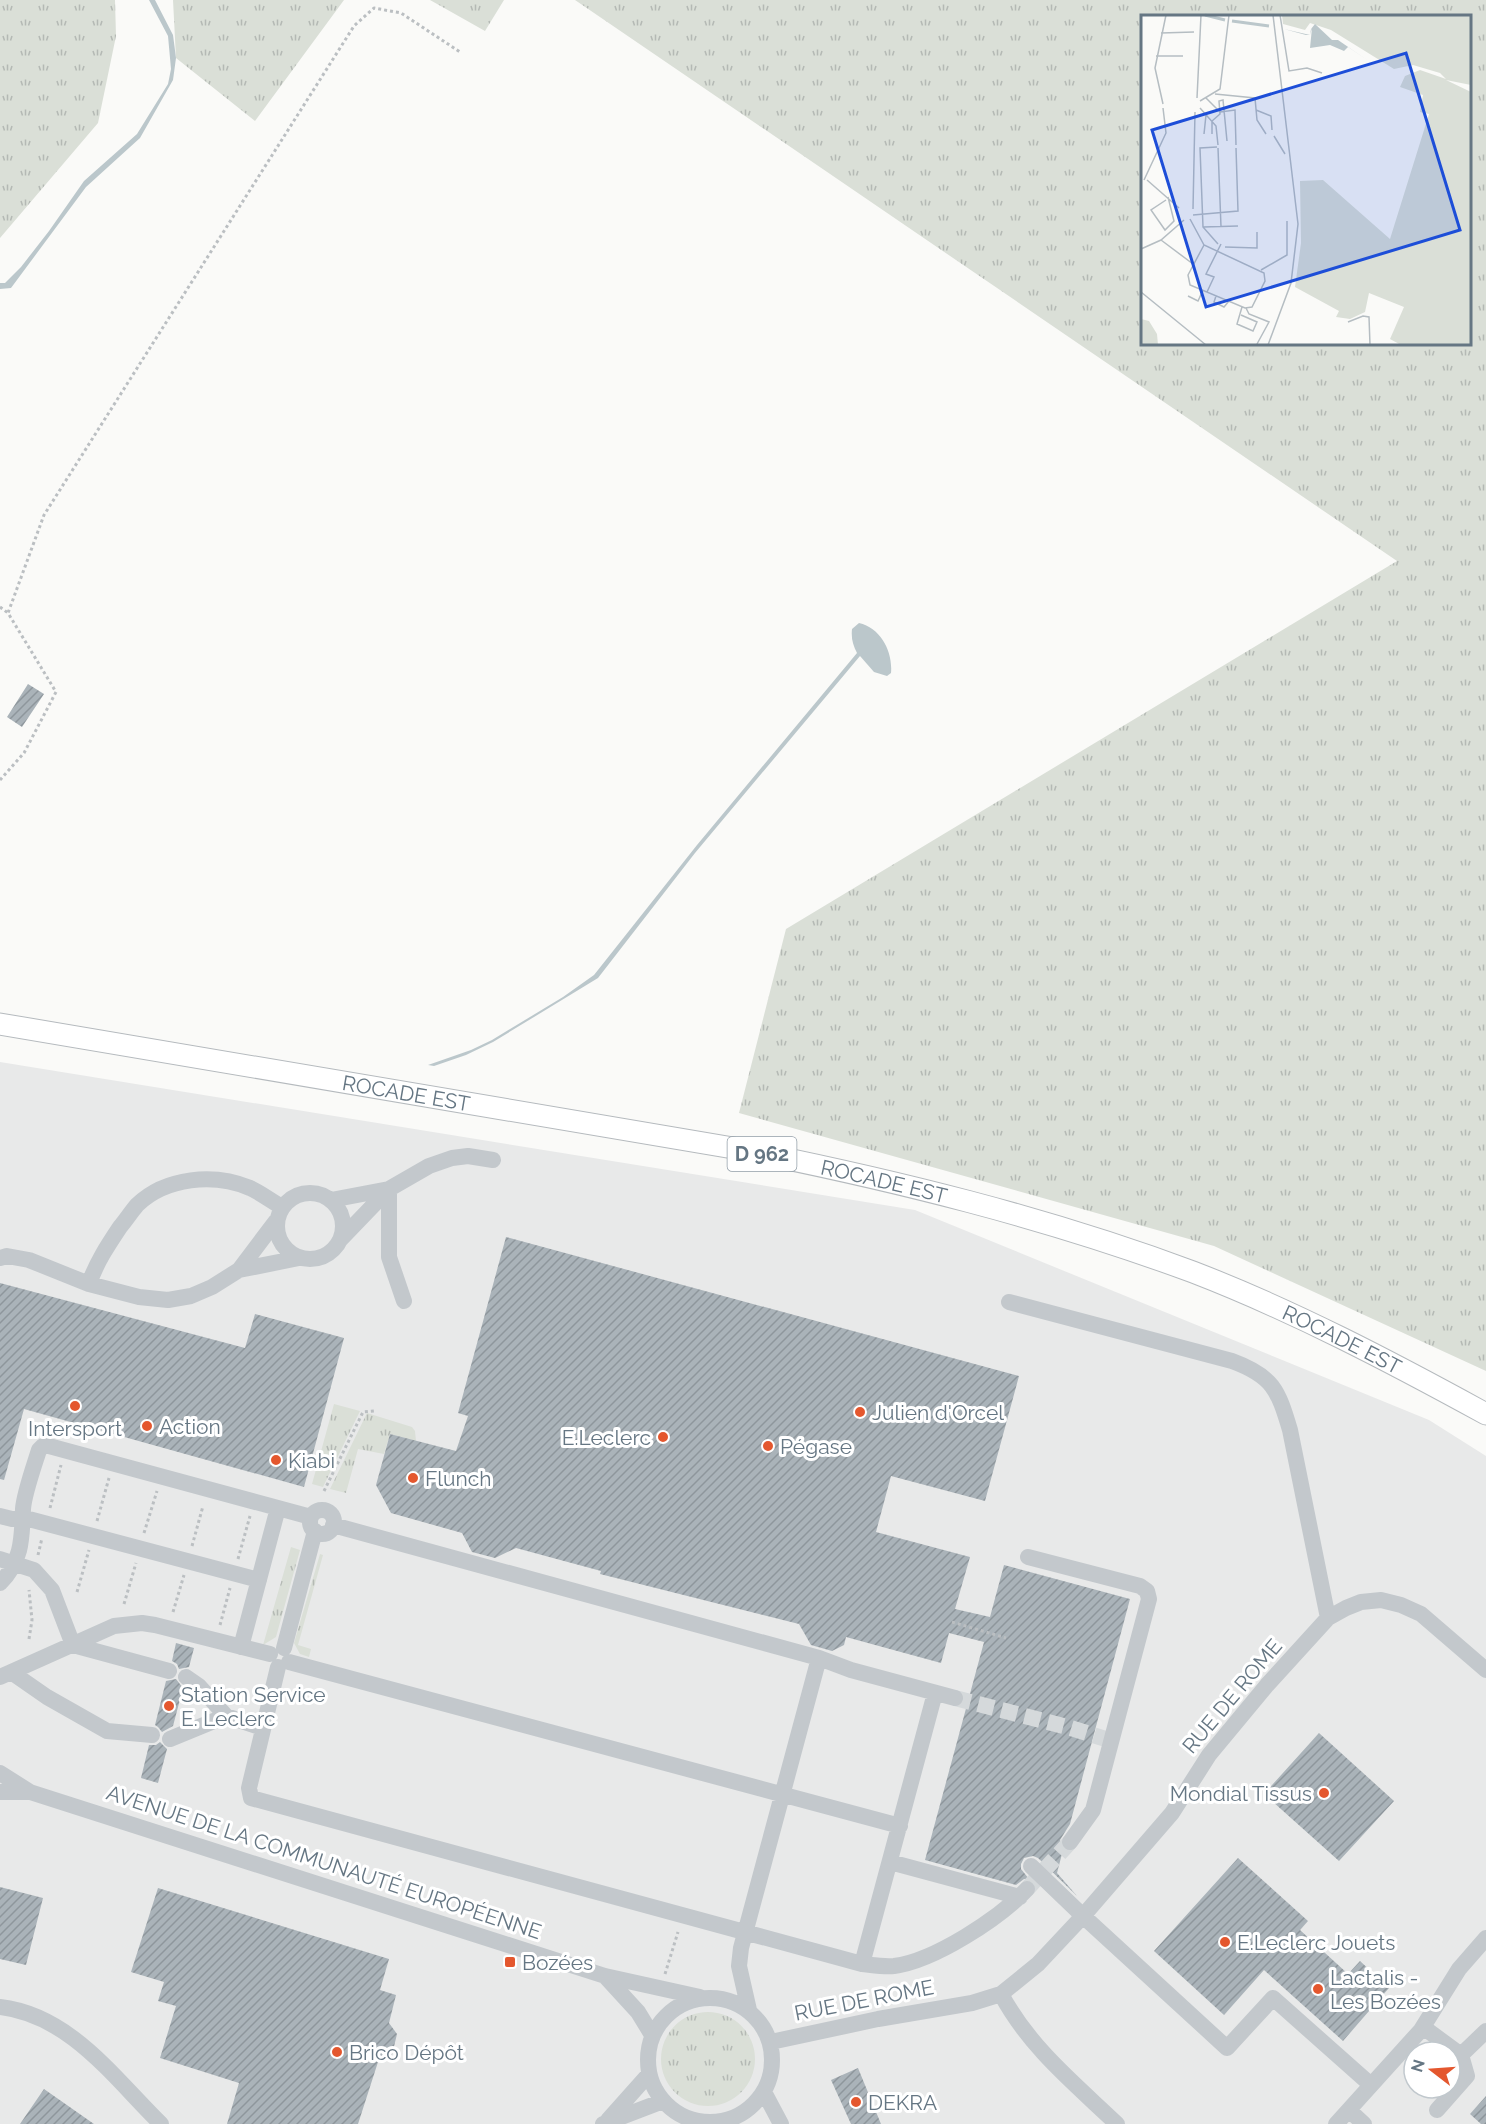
<svg xmlns="http://www.w3.org/2000/svg" width="1486" height="2124" font-family="Raleway,sans-serif">
  <style>
    .built { fill: #e8e9e9; fill-rule: evenodd }
    .grass { fill: url(#grass-tufts); fill-rule: evenodd }
    .water { fill: #bbc7cb }
    .building { fill: url(#building-hatch) }
    .lines { fill: none; stroke-linecap: round; stroke-linejoin: round }
    .minor-tunnel { stroke: #d5d9db; stroke-width: 16; stroke-dasharray: 16 8; stroke-linecap: butt }
    .major-casing { stroke: #b5babe; stroke-width: 23 }
    .path { stroke: #bbbfc2; stroke-width: 3; stroke-dasharray: 3 3; stroke-linecap: butt }
    .minor { stroke: #c3c8cc; stroke-width: 16 }
    .major { stroke: #fff; stroke-width: 21 }
    .minor-bridge { stroke: #c3c8cc; stroke-width: 16 }
    .poi-dot { fill: #e4572e; stroke: #fff; stroke-width: 2 }
    .labels { text-anchor: middle; dominant-baseline: central; stroke-width: 6; stroke-linejoin: round; paint-order: stroke }
    .shield { fill: #fff; stroke: #939fa8; stroke-width: 1.5 }
    .shield-label { font-size: 20px; font-weight: bold; fill: #657683 }
    .street-label { font-size: 21px; fill: #657683; stroke: #fff }
    .poi-label { font-size: 21px; fill: #657683; stroke: #fff; text-anchor: start }
    .inset-river { fill: none; stroke: #bbc7cb; stroke-width: 3 }
    .inset-road { fill: none; stroke: #b5bdc2; stroke-width: 1.5 }
    .view { fill: #1d4ed8; fill-opacity: 0.15; stroke: #1d4ed8; stroke-width: 3 }
    .inset-edge { fill: none; stroke: #657683; stroke-width: 3 }
  </style>
  <defs>
    <pattern id="grass-tufts" width="24" height="20" patternUnits="userSpaceOnUse" patternTransform="scale(1.5)"><rect width="24" height="20" fill="#dadfd7"/><path d="M3 7l-1-3M5 7V3M7 7l1-3M15 17l-1-3M17 17v-4M19 17l1-3" fill="none" stroke="#b4b9b4"/></pattern>
    <pattern id="building-hatch" width="6" height="6" patternUnits="userSpaceOnUse" patternTransform="scale(1.5)"><rect width="6" height="6" fill="#aab3b9"/><path d="M-1 1l2-2M0 6l6-6M5 7l2-2" fill="none" stroke="#8e969c"/></pattern>
  </defs>
  <rect width="100%" height="100%" fill="#fafaf8"/>
  <path class="built" d="M0 1062 915 1210 1429 1420 1486 1456V2124H0ZM1414 2052H1450V2088H1414Z"/>
  <path class="grass" d="M0 0H115L116 36 98 123 0 238Z
    M173 0H344L255 121 176 58Z
    M430 0H504L485 31Z
    M575 0H1486V1371L1214 1246 739 1113 786 929 1397 561ZM1142 16H1470V344H1142Z
    M334 1404 360 1411 323 1487 312 1484Z
    M367 1413 412 1427 415 1431 416 1441 390 1434 384 1454 358 1449 346 1493 330 1489Z
    M291 1547 300 1550 276 1637 263 1645Z
    M320 1554 323 1555 298 1645 311 1649 309 1657 300 1654 294 1643Z
    M661 2059a47 47 0 1 1 94 0a47 47 0 1 1-94 0Z"/>
  <path class="water" d="M149 0H155L173 35 176 58 173 80 140 138 86 187 11 288 0 289V283H5L21 267 49 231 84 181 137 134 168 84 171 69 168 36Z
    M859 623C881 628 893 652 891 673L887 676 874 672 860 656 695 853 598 978 493 1042 466 1055 434 1066 428 1065 471 1050 492 1040 563 997 594 975 697 845 857 653C853 645 851 639 852 629Z"/>
  <path class="building" d="M28 684 44 694 22 727 7 717Z
    M506 1237 1019 1376 985 1501 891 1476 876 1532 970 1557 955 1609 990 1617 1004 1565 1130 1599 1070 1824 1060 1840 1063 1850 1057 1873 1077 1896 1038 1858 1033 1856 1024 1858 1021 1864V1869L1029 1879H1024L1016 1885 925 1860 984 1642 949 1633 941 1663 846 1637 844 1645 832 1651 811 1645 799 1624 600 1574 601 1571 516 1548 495 1558 472 1552 462 1533 391 1513 376 1485 390 1434 456 1451 468 1416 458 1413Z
    M0 1283 245 1348 255 1314 344 1338 304 1487 24 1409 4 1480 0 1479Z
    M176 1643 194 1648 189 1667 179 1669 177 1664 172 1661Z
    M176 1679 183 1688 173 1726 162 1732 158 1727 155 1725 166 1681Z
    M1319 1733 1394 1801 1339 1861 1264 1794Z
    M160 1742 167 1749 158 1783 141 1778 149 1745H156Z
    M1238 1858 1308 1921 1300 1930 1348 1974 1360 1961 1389 1988 1343 2041 1264 1970 1224 2015 1154 1951Z
    M0 1887 43 1898 26 1965 0 1959Z
    M158 1888 389 1959 380 1990 396 1995 389 2023 397 2034 392 2055 378 2062 358 2124H227L239 2083 160 2058 176 2006 158 2001 164 1982 131 1972Z
    M858 2068 881 2124H851L831 2080Z
    M44 2089 94 2124H20Z
    M1486 2096V2124H1481L1470 2114Z"/>
  <g class="lines">
    <path class="minor-tunnel" d="M955 1698 1071 1728 1112 1741
      M1027 1889 1070 1842"/>
    <defs>
      <g id="major">
        <path id="s1" d="M0 1024 739 1149C894 1180 1045 1217 1193 1272 1294 1311 1391 1362 1486 1414"/>
      </g>
    </defs>
    <use href="#major" class="major-casing"/>
    <path class="path" d="M0 607 8 613
      M0 780 24 753 56 692 8 613 44 515 354 26 374 8 401 13 460 52
      M324 1491 363 1412 374 1411
      M50 1508 61 1465
      M97 1521 109 1478
      M144 1533 157 1491
      M192 1546 203 1506
      M38 1555 42 1538
      M238 1559 250 1516
      M77 1592 89 1550
      M124 1604 136 1563
      M173 1612 184 1575
      M952 1622 1006 1638
      M220 1625 230 1588
      M29 1639 32 1620 29 1590
      M665 1974 678 1932"/>
    <path class="minor" d="M389 1189V1257L404 1301
      M277 1226a33 33 0 1 1 66 0a33 33 0 1 1-66 0Z
      M331 1200 389 1189 429 1166 452 1158 468 1156 493 1160
      M340 1240 389 1189
      M0 1258 7 1256 29 1260 89 1284 139 1297 168 1300 191 1296 212 1287 239 1270 299 1258
      M239 1270 276 1221
      M89 1284C96 1263 108 1245 120 1227 126 1220 131 1212 137 1205 166 1177 214 1173 250 1188 261 1193 271 1201 282 1207
      M1009 1302 1232 1361C1273 1376 1278 1390 1290 1430L1328 1618
      M310 1522a12 12 0 1 1 24 0a12 12 0 1 1-24 0Z
      M0 1516 12 1519 25 1518 259 1580
      M333 1525 819 1658 741 1948 739 1966 749 2010
      M1028 1557 1140 1586 1147 1591 1149 1599 1093 1810 1070 1842
      M0 1559 34 1570 52 1590 73 1645 169 1671
      M0 1583C22 1561 22 1539 23 1509 24 1494 34 1466 39 1450L43 1446H49L311 1517
      M241 1647 278 1508
      M284 1648 315 1531
      M819 1658 851 1670 955 1698
      M289 1662 900 1826
      M278 1667 249 1788 251 1798 862 1964C872 1965 884 1967 894 1966 934 1961 1000 1918 1027 1889
      M11 1672 47 1697 107 1731 152 1735
      M0 1677 114 1626 142 1623 155 1625 270 1654
      M186 1677 199 1686 226 1716
      M170 1739 226 1716 263 1728
      M0 1773 30 1792 605 1976 700 1997
      M0 1792H29
      M890 1862 1020 1897
      M1083 1916 1227 2048 1273 1998 1371 2085
      M862 1964 935 1693
      M605 1976 638 2012 652 2035
      M1001 1994C1030 2048 1074 2083 1117 2124
      M648 2060a62 62 0 1 1 124 0a62 62 0 1 1-124 0Z
      M0 2007C70 2015 114 2078 161 2124
      M1423 2027 1461 2055 1486 2031
      M771 2042 878 2019 972 2003 1001 1994 1038 1964 1083 1916 1172 1813 1209 1755 1267 1685 1328 1618 1346 1608 1361 1602 1381 1600 1401 1605 1421 1614 1486 1670
      M764 2092 781 2124
      M1349 2110 1364 2124
      M1437 2110 1467 2076 1461 2055
      M608 2120 649 2074
      M603 2124 663 2101
      M1336 2124 1421 2030 1459 1969 1486 1938"/>
    <use href="#major" class="major"/>
    <path class="minor-bridge" d="M1031 1866 1083 1916"/>
  </g>
  <g class="poi-dot">
    <circle cx="75" cy="1406" r="6"/>
    <circle cx="860" cy="1412" r="6"/>
    <circle cx="147" cy="1426" r="6"/>
    <circle cx="663" cy="1437" r="6"/>
    <circle cx="768" cy="1446" r="6"/>
    <circle cx="276" cy="1460" r="6"/>
    <circle cx="413" cy="1478" r="6"/>
    <circle cx="169" cy="1706" r="6"/>
    <circle cx="1324" cy="1793" r="6"/>
    <circle cx="1225" cy="1942" r="6"/>
    <rect x="504" y="1956" width="12" height="12" rx="3"/>
    <circle cx="1318" cy="1989" r="6"/>
    <circle cx="337" cy="2052" r="6"/>
    <circle cx="856" cy="2102" r="6"/>
  </g>
  <g class="labels">
    <rect class="shield" x="727.5" y="1137" width="69" height="34" rx="4.5"/>
    <g class="shield-label">
      <text x="762" y="1154">D 962</text>
    </g>
    <g class="street-label">
      <text stroke="none"><textPath href="#s1" startOffset="412">ROCADE EST</textPath></text>
      <text stroke="none"><textPath href="#s1" startOffset="898">ROCADE EST</textPath></text>
      <text stroke="none"><textPath href="#s1" startOffset="1384">ROCADE EST</textPath></text>
      <text transform="translate(1232 1696) rotate(-50)">RUE DE ROME</text>
      <text transform="translate(324 1862) rotate(18)">AVENUE DE LA COMMUNAUTÉ EUROPÉENNE</text>
      <text transform="translate(864 2000) rotate(-11)">RUE DE ROME</text>
    </g>
    <g class="poi-label">
      <text x="872" y="1412">Julien d'Orcel</text>
      <text x="159" y="1426">Action</text>
      <text x="75" y="1428" text-anchor="middle">Intersport</text>
      <text x="651" y="1437" text-anchor="end">E.Leclerc</text>
      <text x="780" y="1446">Pégase</text>
      <text x="288" y="1460">Kiabi</text>
      <text x="425" y="1478">Flunch</text>
      <text x="181" y="1694">Station Service<tspan x="181" dy="24">E. Leclerc</tspan></text>
      <text x="1312" y="1793" text-anchor="end">Mondial Tissus</text>
      <text x="1237" y="1942">E.Leclerc Jouets</text>
      <text x="522" y="1962">Bozées</text>
      <text x="1330" y="1977">Lactalis -<tspan x="1330" dy="24">Les Bozées</tspan></text>
      <text x="349" y="2052">Brico Dépôt</text>
      <text x="868" y="2102">DEKRA</text>
    </g>
  </g>
  <g transform="translate(1141 15)">
    <rect width="330" height="330" fill="#fafaf8"/>
    <path d="M141 0H330V70L305 65 330 77V330H260L249 324 263 292 228 278 224 297 209 304 195 302 198 296 154 272 160 228 159 166 182 165 249 224 288 99 279 97 282 80 259 72 264 61 279 55 305 64 299 58 272 50 253 54 190 15 169 8 164 15 142 9ZM0 304 8 306 16 319 17 330H0Z" fill="#dadfd7"/>
    <path d="M174 9 191 25H197L229 47 207 32 203 36 189 30 169 33 171 13 169 20H165L143 14 169 20 170 14Z" fill="#bbc7cb"/>
    <path class="inset-river" d="M64 0 84 5M91 6 128 11"/>
    <path class="inset-road" d="M139 0 148 56 166 53 181 58M20 18 53 17M15 41H42M74 79 114 83 116 105 125 119M56 83 60 0M65 83 78 96M59 86 79 74 88 0M22 89 14 53 25 0M59 93 75 111 77 130M115 95 130 101 131 115M79 97 94 95 95 130M0 102V121M63 119 65 100M71 119V106L79 99 78 86 82 85 86 126M133 121 144 139M76 132 59 133 62 212 77 229M77 133 80 212M3 165 25 118 22 93M6 165 38 193M25 185 10 195 24 215 33 206 27 182M52 194 54 97M52 200 97 196 95 133M49 204 63 230 123 258 124 266 111 292 104 293 49 270 47 260 63 230M62 212 97 211M20 225 52 249M84 232 116 233V217M0 234 20 225 43 205M120 255 146 240V206M0 277 65 330M66 277 73 262 65 259 80 229M47 281 57 286 62 275M75 281 73 287 83 292 88 286M105 293 108 299 128 307 116 329M100 300 116 307 112 316 96 309 101 292M207 307 222 301 228 302 229 330M127 330 150 268 157 209 132 0"/>
    <path class="view" d="M265 38 319 215 65 292 11 115Z"/>
    <rect width="330" height="330" class="inset-edge"/>
  </g>
  <g transform="translate(1432 2070) rotate(287)"><circle r="28" fill="#ffffff" stroke="#c1c8cd" stroke-width="1.5"/>
  <path d="M0-4.5L10 22L0 15L-10 22Z" fill="#e4572e"/>
  <text y="-9" font-size="16" font-weight="bold" text-anchor="middle" fill="#657683">N</text>
  </g>
</svg>
